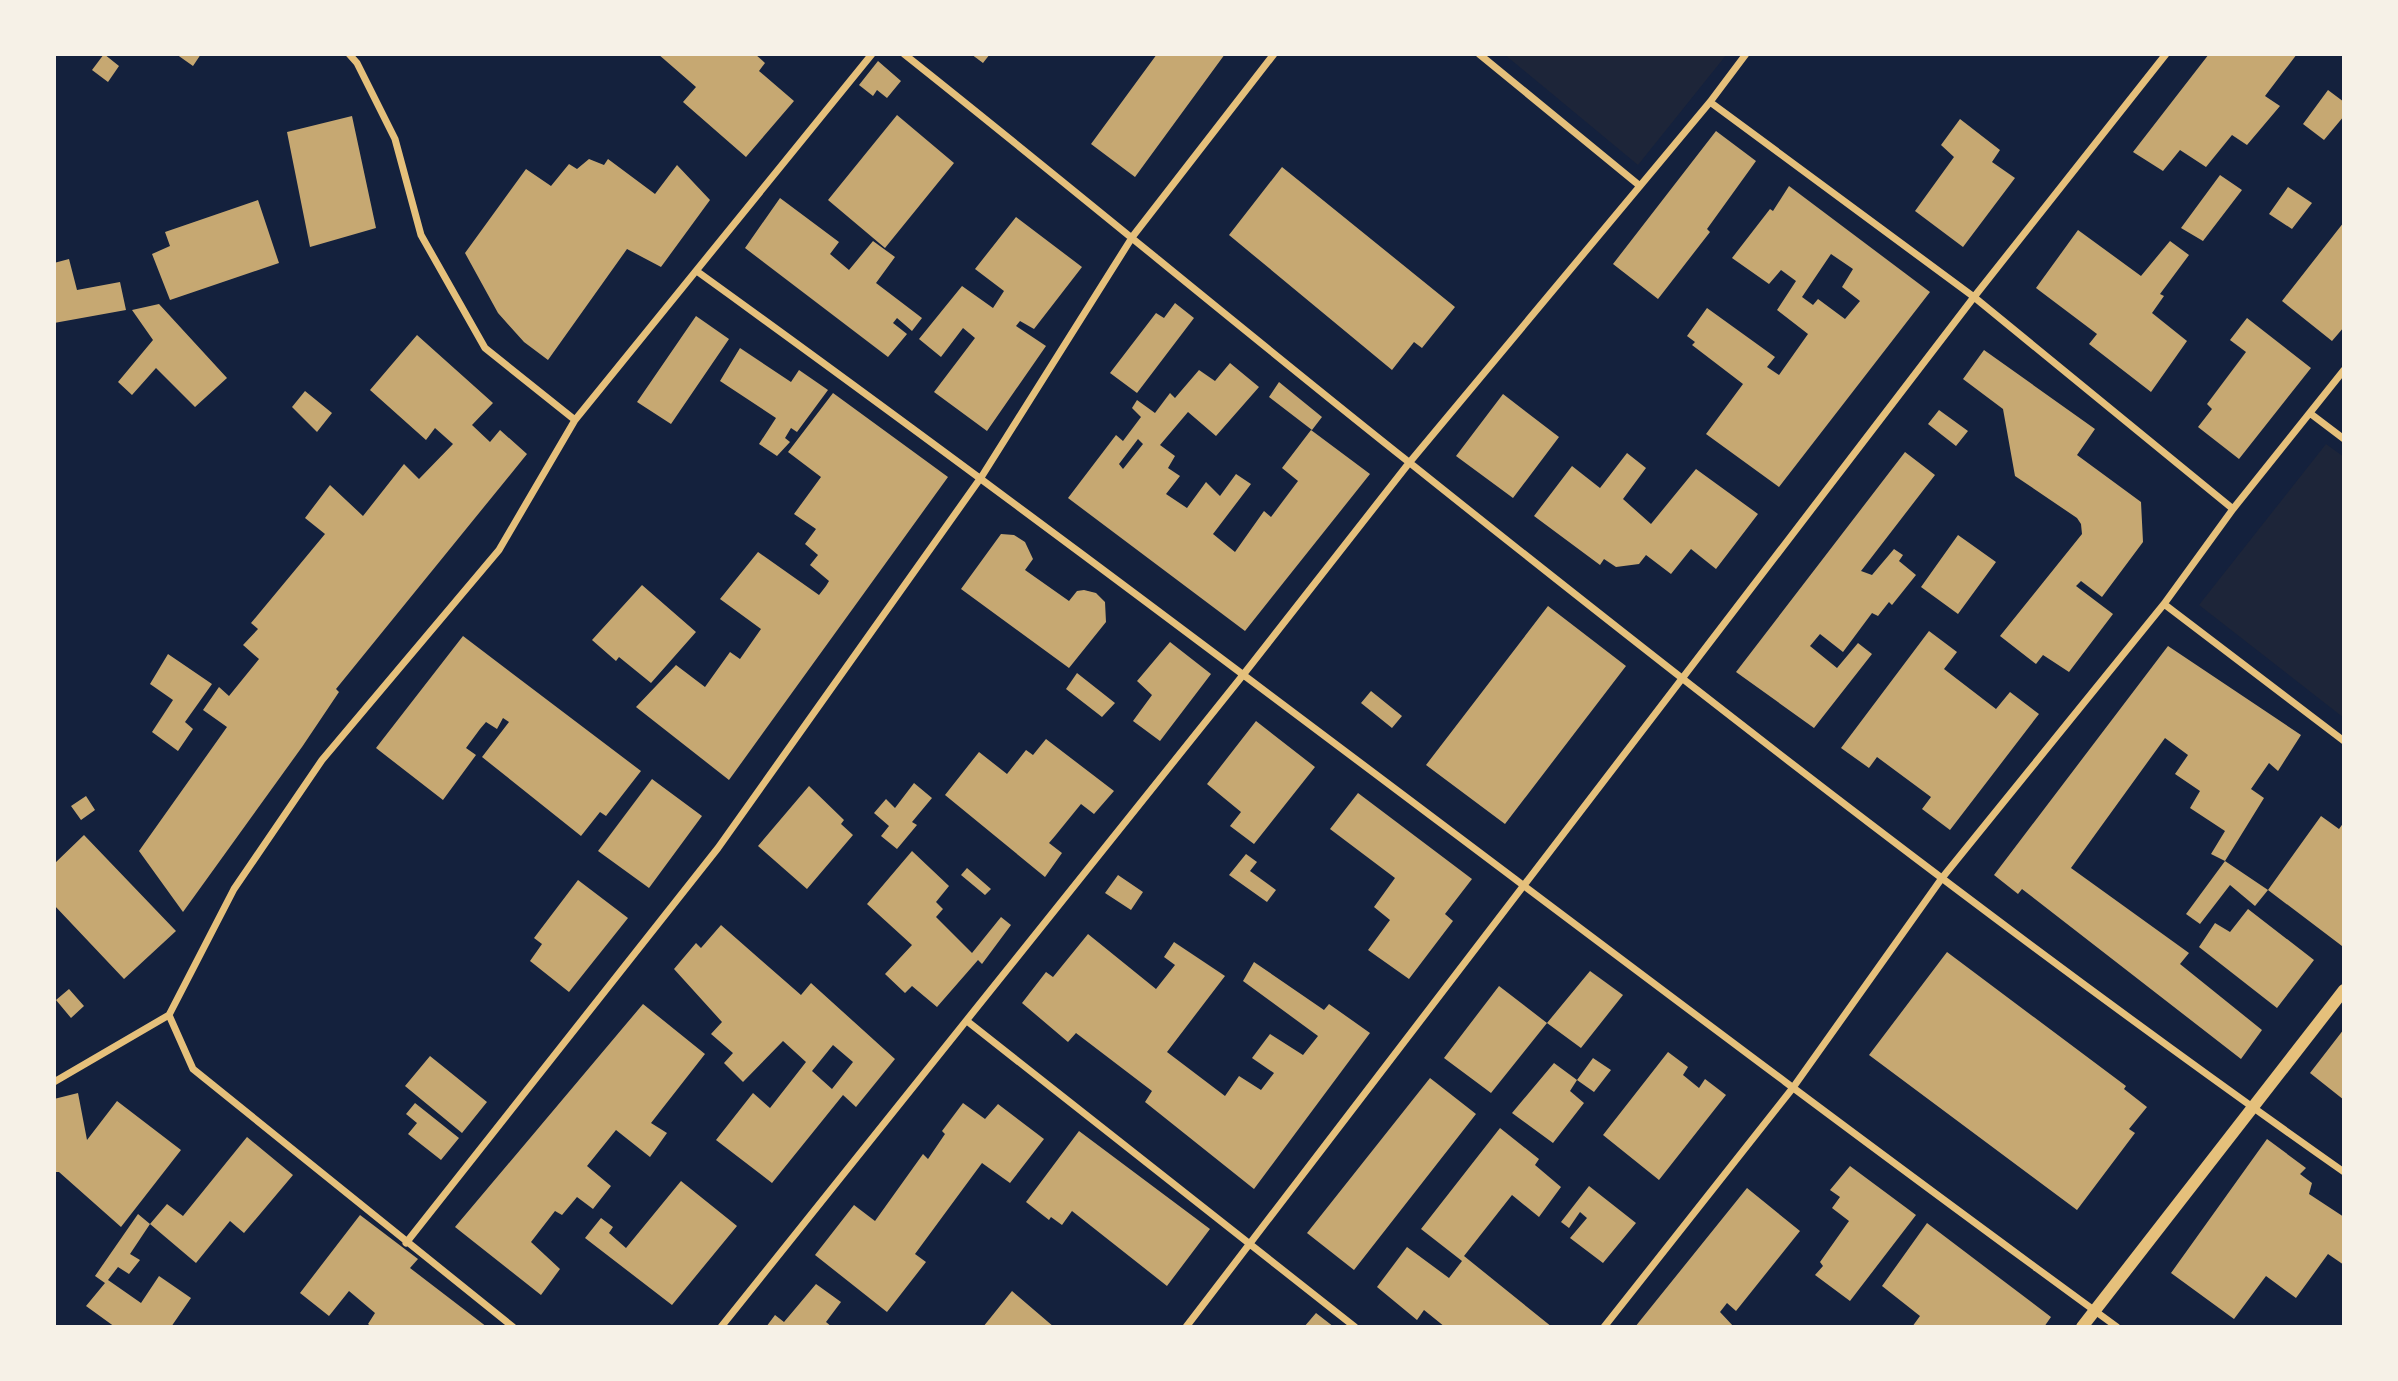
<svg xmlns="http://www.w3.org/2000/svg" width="2398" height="1381" font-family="'Golos Text',sans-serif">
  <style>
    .green { fill: #1d2539 }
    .building { fill: #c6a872; fill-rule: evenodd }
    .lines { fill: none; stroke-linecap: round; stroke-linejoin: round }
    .minor { stroke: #e5c07b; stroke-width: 7 }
    .tertiary { stroke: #e5c07b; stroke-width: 12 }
  </style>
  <rect width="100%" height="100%" fill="#14213d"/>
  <path class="green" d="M1504 54H1727L1638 165Z
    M2326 444 2344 457V718L2199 605Z"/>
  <path class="building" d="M104 54 119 66 108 82 92 70Z
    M176 54H201L193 66Z
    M658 54H755L765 63 759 71 794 101 746 157 683 102 696 87Z
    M971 54H990L983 63Z
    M1157 54H1225L1135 177 1091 144Z
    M2209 54H2297L2265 96 2280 106 2247 145 2232 135 2206 167 2180 150 2163 171 2133 152Z
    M878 61 901 81 887 98 877 90 873 96 859 85Z
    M2328 90 2344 102V116L2324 140 2303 124Z
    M897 115 954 163 885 248 828 200Z
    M352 116 376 228 310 247 287 132Z
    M1960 119 2000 150 1992 162 2015 178 1963 247 1915 211 1954 157 1941 145Z
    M1716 131 1756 161 1707 229 1710 232 1658 299 1613 264Z
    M589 159 604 165 608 159 655 194 677 165 710 200 661 267 627 249 548 360 524 342 498 313 465 253 526 169 551 186 569 164 577 169Z
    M1282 167 1455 307 1422 348 1414 342 1392 370 1229 235Z
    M2220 175 2242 190 2203 241 2181 228Z
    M1789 186 1930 292 1779 487 1706 434 1743 384 1692 345 1695 342 1687 336 1707 308 1775 357 1767 367 1779 375 1808 334 1777 310 1796 281 1781 270 1769 284 1732 258 1770 209 1773 211ZM1831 254 1853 269 1842 287 1860 301 1845 319 1818 299 1813 305 1802 297Z
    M2288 187 2312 203 2292 229 2269 214Z
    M780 198 839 242 830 254 849 270 873 241 895 257 876 283 922 318 912 331 897 318 893 323 907 334 888 357 745 248Z
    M258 200 279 263 170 300 152 254 170 246 165 232Z
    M1016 217 1082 267 1034 329 1020 321 1016 326 1046 346 987 431 934 392 975 338 963 328 941 357 919 339 962 286 993 308 1004 291 975 269Z
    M2344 222V327L2332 341 2282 301Z
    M2078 230 2141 276 2170 241 2189 255 2160 294 2164 296 2152 313 2187 341 2151 392 2089 344 2097 334 2036 288Z
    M69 259 77 290 120 282 126 310 54 323V263Z
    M1175 303 1194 318 1137 393 1110 373 1156 313 1164 318Z
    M159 304 227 378 195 407 156 368 132 395 118 382 153 340 132 310Z
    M696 316 729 339 671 424 637 402Z
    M2247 318 2311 368 2239 459 2198 427 2212 409 2207 404 2246 352 2230 340Z
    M417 335 493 403 472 425 490 442 500 430 527 454 336 689 339 692 302 747 183 912 139 851 227 727 203 710 219 687 229 696 259 659 243 645 258 629 251 623 325 534 305 518 330 485 363 516 404 464 419 479 453 444 435 428 426 440 370 390Z
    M740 348 791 382 799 370 828 390 797 432 791 428 785 438 790 442 777 456 759 444 776 418 720 381Z
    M1984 350 2095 429 2077 455 2141 502 2143 542 2102 597 2081 581 2076 586 2113 614 2069 672 2043 655 2036 664 2000 636 2082 534 2081 524 2077 518 2015 476 2003 409 1963 379Z
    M1230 363 1259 387 1216 436 1188 412 1160 445 1175 456 1168 468 1180 476 1166 494 1187 508 1206 482 1220 496 1236 474 1251 484 1213 534 1235 552 1264 511 1271 517 1298 481 1282 468 1311 430 1370 474 1245 631 1068 498 1116 435 1123 441 1141 417 1132 408 1137 400 1155 413 1170 393 1175 398 1199 370 1215 381ZM1138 439 1143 444 1123 469 1119 464Z
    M1279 382 1322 417 1312 430 1269 397Z
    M305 391 332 413 317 432 292 407Z
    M833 393 948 477 729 780 636 707 676 665 705 687 730 652 740 659 761 629 720 599 758 552 819 595 826 586 829 581 810 565 818 555 805 544 816 529 794 514 821 477 788 452Z
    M1503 394 1559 437 1513 498 1456 456Z
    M1939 410 1968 431 1956 446 1928 424Z
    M1905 452 1935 475 1861 571 1872 575 1894 549 1903 555 1899 561 1916 575 1892 605 1889 602 1878 616 1872 613 1843 652 1820 634 1810 646 1837 668 1858 643 1872 654 1814 728 1736 672Z
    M1627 453 1646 468 1623 499 1651 524 1696 469 1758 514 1716 569 1691 549 1671 574 1646 555 1639 564 1616 567 1604 559 1600 565 1534 516 1572 466 1600 488Z
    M1001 534 1014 535 1025 542 1033 559 1025 570 1069 601 1077 591 1084 590 1096 593 1105 602 1106 622 1069 668 961 589Z
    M1958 535 1996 562 1958 614 1921 587Z
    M642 585 696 632 651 683 619 657 616 661 592 640Z
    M1548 606 1626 666 1505 824 1426 765Z
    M1929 631 1957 652 1944 669 1996 709 2010 692 2039 714 1950 830 1922 809 1931 797 1877 757 1869 768 1841 748Z
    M463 636 641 771 606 816 600 812 581 836 482 757 509 722 503 718 497 729 486 722 480 729 466 748 476 755 443 800 376 748Z
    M1170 642 1211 674 1160 741 1133 721 1152 695 1137 681Z
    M2168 646 2301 735 2278 771 2269 763 2251 789 2264 798 2225 861 2268 890 2255 906 2230 885 2200 924 2186 914 2225 861 2211 854 2225 831 2190 808 2200 791 2175 774 2188 755 2165 738 2071 868 2189 953 2180 964 2262 1030 2241 1059 2022 889 2018 894 1994 875Z
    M168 654 212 684 185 722 193 729 178 751 152 732 173 700 150 684Z
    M1077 673 1115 703 1102 717 1066 689Z
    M1371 691 1402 716 1392 728 1361 703Z
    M1256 721 1315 767 1254 844 1230 826 1241 812 1207 784Z
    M1046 739 1114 791 1094 814 1081 804 1055 836 1049 843 1062 853 1045 877 945 795 979 752 1007 774 1026 750 1033 755Z
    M652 779 702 816 649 888 598 851Z
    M914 783 932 798 912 822 917 825 897 849 881 836 889 826 874 813 886 799 895 808Z
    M809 786 844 820 841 824 853 835 807 889 758 846Z
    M1358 793 1472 879 1445 914 1453 921 1409 979 1368 950 1390 920 1374 907 1395 878 1330 829Z
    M86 796 95 810 81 820 71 806Z
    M2321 816 2339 829 2344 822 2342 946 2268 890Z
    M84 835 176 931 124 979 54 905V864Z
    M912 851 949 886 936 902 943 909 936 917 972 953 1001 917 1011 925 982 964 978 960 937 1007 912 986 905 993 885 974 912 945 867 904Z
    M1246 854 1257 862 1250 871 1276 890 1267 902 1229 875Z
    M967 868 991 889 985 895 961 875Z
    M1118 875 1143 892 1131 910 1105 893Z
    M578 880 628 918 569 992 530 961 542 944 534 938Z
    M2248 909 2314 960 2277 1008 2199 947 2215 923 2230 932Z
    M721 925 801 995 811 983 895 1059 856 1107 843 1095 772 1183 716 1140 753 1093 770 1108 806 1062 783 1041 743 1082 724 1063 733 1053 711 1034 722 1022 674 969 696 943 701 948ZM833 1045 853 1062 832 1089 812 1071Z
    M1088 934 1156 989 1175 965 1164 957 1174 942 1225 976 1167 1052 1225 1096 1239 1076 1261 1090 1274 1073 1252 1058 1270 1034 1303 1055 1318 1036 1243 981 1254 962 1324 1010 1329 1004 1370 1033 1254 1189 1145 1102 1152 1091 1076 1033 1068 1042 1022 1003 1046 972 1053 977Z
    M1947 952 2126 1086 2124 1089 2147 1107 2129 1129 2135 1133 2077 1210 1869 1055Z
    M1590 971 1623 995 1581 1048 1547 1023Z
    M1499 986 1547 1023 1491 1093 1444 1058Z
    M69 989 84 1006 71 1018 56 1000Z
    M643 1004 705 1054 651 1123 667 1133 650 1157 616 1130 587 1166 611 1186 593 1209 577 1197 562 1215 555 1211 531 1242 560 1269 541 1295 455 1227Z
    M2344 1029V1100L2310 1073Z
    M1668 1052 1688 1067 1683 1075 1699 1088 1705 1079 1726 1095 1659 1180 1603 1135Z
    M430 1056 487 1102 462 1133 405 1086Z
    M1593 1058 1611 1070 1594 1092 1577 1080Z
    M1554 1063 1577 1080 1570 1091 1584 1103 1553 1143 1512 1113Z
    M1430 1078 1476 1114 1354 1270 1307 1233Z
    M78 1093 87 1140 117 1101 181 1150 121 1227 59 1172H54V1099Z
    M415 1103 459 1138 441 1160 408 1134 417 1123 406 1114Z
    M963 1103 985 1119 998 1104 1044 1139 1010 1183 982 1163 915 1254 926 1262 887 1312 815 1255 854 1205 875 1221 923 1154 928 1159 945 1134 942 1131Z
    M1500 1128 1539 1159 1535 1165 1561 1187 1539 1217 1512 1195 1464 1256 1552 1327H1445L1424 1310 1417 1320 1377 1287 1407 1247 1449 1278 1462 1261 1421 1229Z
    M1079 1131 1210 1229 1167 1286 1072 1211 1062 1225 1051 1217 1049 1220 1026 1202Z
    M247 1137 293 1175 244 1233 230 1221 196 1263 150 1224 167 1204 183 1216Z
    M2267 1139 2306 1168 2300 1174 2312 1183 2309 1194 2344 1217V1265L2328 1254 2296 1298 2266 1276 2234 1319 2171 1273Z
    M1850 1166 1916 1215 1850 1301 1815 1275 1823 1266 1820 1262 1849 1221 1832 1208 1840 1197 1830 1190Z
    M681 1181 737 1226 672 1305 585 1238 601 1218 613 1227 609 1233 626 1248Z
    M1589 1186 1636 1223 1603 1263 1570 1238 1587 1218 1580 1212 1569 1228 1561 1222Z
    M1747 1188 1800 1231 1736 1311 1727 1303 1720 1312 1734 1327H1635Z
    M138 1214 150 1224 130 1254 140 1260 129 1274 118 1267 108 1280 141 1303 159 1276 191 1298 171 1327H115L86 1306 105 1283 95 1276Z
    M360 1215 418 1259 410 1268 487 1327H372L368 1324 375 1313 349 1291 329 1316 300 1293Z
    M1927 1223 2051 1317 2044 1327H1912L1920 1316 1882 1286Z
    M816 1284 841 1302 826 1322 832 1327H766L775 1315 784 1322Z
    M1012 1291 1054 1327H983Z
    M1316 1313 1334 1327H1304Z"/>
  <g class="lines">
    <path class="minor" d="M349 54 357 63 395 139 421 235 485 348 575 420
      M904 54C1074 189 1240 328 1410 463 1715 707 2024 947 2344 1172
      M1479 54 1640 186
      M1710 102 1974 297 2233 509
      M698 272C1176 617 1641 980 2117 1327
      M2311 414 2344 439
      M2164 604 2344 741
      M169 1015 234 889 322 760 499 550 575 420 872 54
      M967 1021 1355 1327
      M54 1082 169 1015 193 1069 513 1327
      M406 1243 718 848 982 476 1133 236 1274 54
      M721 1327 1243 675 1409 463 1710 102 1746 54
      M1186 1327 1974 297 2166 54
      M1604 1327 1792 1089 1942 878 2164 604 2233 509 2344 370"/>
    <path class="tertiary" d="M2082 1327 2344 990"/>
  </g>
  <rect width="2398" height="1381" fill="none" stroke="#f6f1e7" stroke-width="112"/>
</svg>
